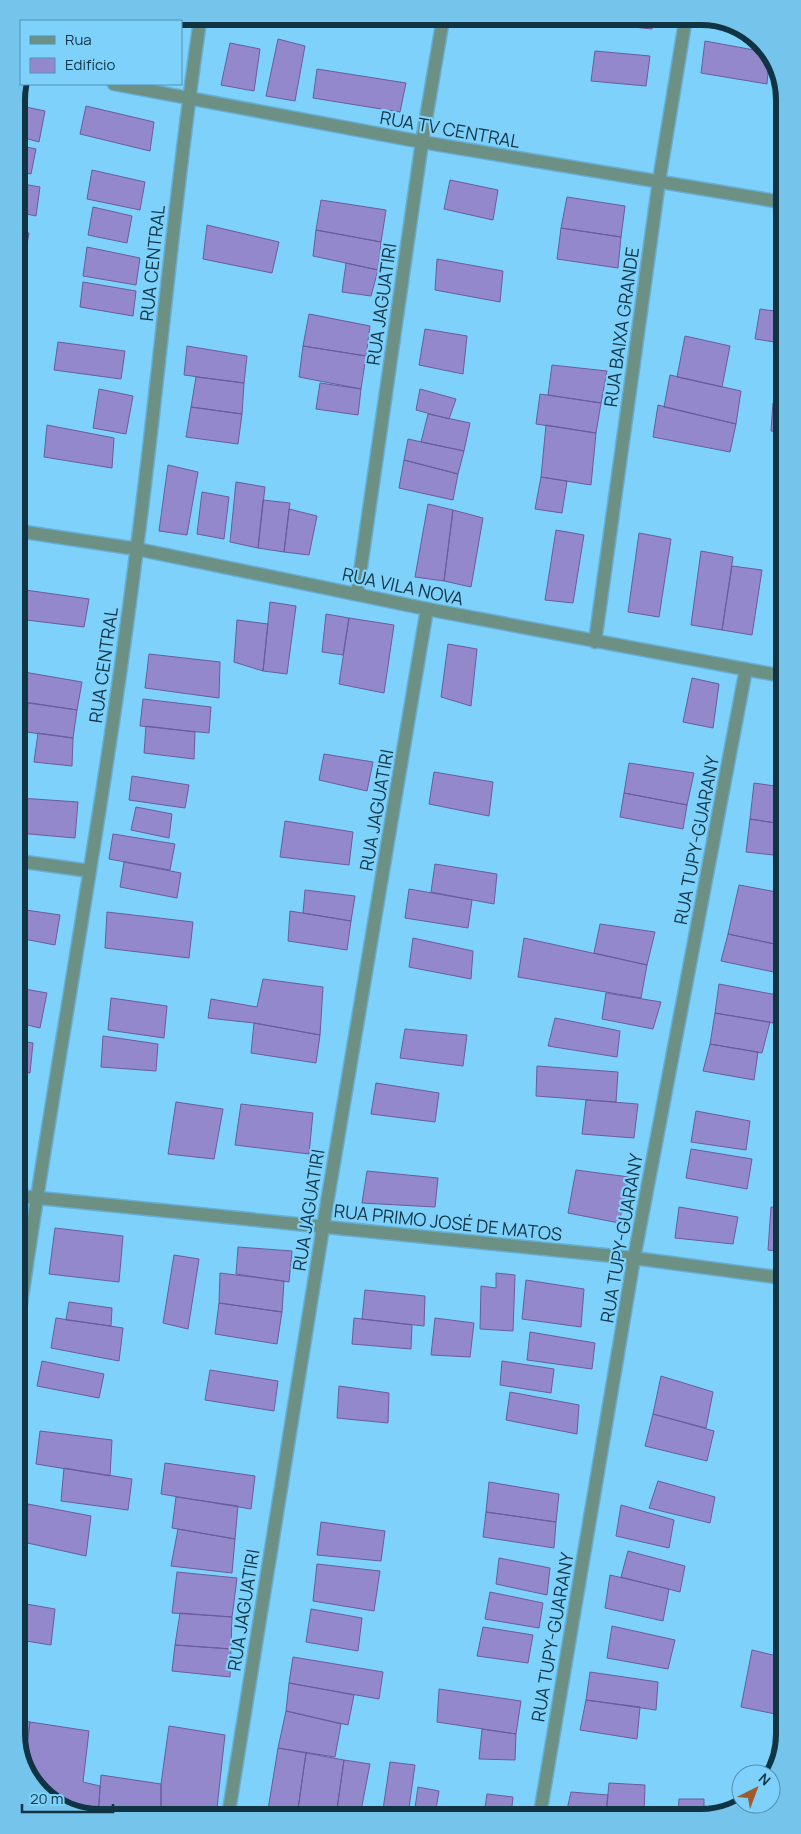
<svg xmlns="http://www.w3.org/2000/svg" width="801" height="1834" font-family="Manrope,sans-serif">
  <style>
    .building { fill: #9488cc; stroke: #695c9c }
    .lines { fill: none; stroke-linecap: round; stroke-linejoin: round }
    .minor-casing { stroke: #66aed3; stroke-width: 15 }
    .minor { stroke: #6c9184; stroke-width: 12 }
    .labels { text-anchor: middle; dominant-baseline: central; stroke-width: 4.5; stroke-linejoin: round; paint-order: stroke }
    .street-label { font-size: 18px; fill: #103444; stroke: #7ed1fb }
    .rim { fill: none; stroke: #103444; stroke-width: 6 }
  </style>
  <rect width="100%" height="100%" fill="#7ed1fb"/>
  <path class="building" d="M605 17H654L652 29 605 24Z
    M278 39 305 46 295 101 266 96Z
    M705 41 765 52 769 58 767 84 701 73Z
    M230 43 260 49 254 91 221 85Z
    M595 51 650 56 646 86 591 81Z
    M317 69 406 83 400 112 313 98Z
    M16 105 45 111 39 142 17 136Z
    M86 106 154 122 150 151 80 134Z
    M17 145 36 149 31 174 17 171Z
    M92 170 145 182 140 210 87 199Z
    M450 180 498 190 493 220 444 209Z
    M17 183 40 187 36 216 17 212Z
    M567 197 625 206 621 237 561 228Z
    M321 200 386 210 381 242 316 230Z
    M93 207 132 216 127 243 88 235Z
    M207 225 279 242 272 273 203 259Z
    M561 228 621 237 618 268 557 259Z
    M316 230 381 242 378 270 313 256Z
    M17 231 29 233 25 255 17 254Z
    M87 247 140 258 136 285 83 276Z
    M437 259 503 271 500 302 435 290Z
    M346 263 378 270 371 296 342 292Z
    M17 265 24 266 19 295H17Z
    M83 282 136 291 133 316 80 307Z
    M760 309 781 312V343L755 339Z
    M309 314 370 326 366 356 303 346Z
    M425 329 467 336 463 374 419 365Z
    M685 336 730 346 722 387 677 377Z
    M58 342 125 351 121 379 54 370Z
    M187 346 247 356 244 383 184 375Z
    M303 346 366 356 361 389 299 377Z
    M552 365 607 371 601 403 548 395Z
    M670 375 741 391 736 424 664 407Z
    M196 377 244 383 242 414 191 407Z
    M320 383 361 389 358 415 316 409Z
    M99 389 133 396 126 434 93 428Z
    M420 389 456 399 449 419 416 410Z
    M540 394 601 403 596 433 536 424Z
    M773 403 781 404V432L771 431Z
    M658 405 736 424 730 452 653 437Z
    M191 407 242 414 238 444 186 437Z
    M428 414 470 423 464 451 421 442Z
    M47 425 114 438 112 468 44 457Z
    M546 425 596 433 591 485 541 477Z
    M408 439 464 451 458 474 404 460Z
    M780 447H781V474H777Z
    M404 460 458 474 453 500 399 488Z
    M168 465 198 472 187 535 159 531Z
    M777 474H781V517L774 516Z
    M541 477 567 481 562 513 535 509Z
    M236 482 265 487 258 548 230 542Z
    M202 492 229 497 224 539 197 534Z
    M263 500 290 503 284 552 258 548Z
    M428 504 453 510 444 581 415 577Z
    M289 509 317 516 309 555 284 552Z
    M453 510 483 518 471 587 444 581Z
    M780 517H781V543L777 542Z
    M556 530 584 535 573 603 545 600Z
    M639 533 671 539 659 617 628 612Z
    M701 551 733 557 722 630 691 625Z
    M732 566 762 570 752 635 722 630Z
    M18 589 89 599 84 627 18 619Z
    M270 602 296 606 287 674 263 671Z
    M326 614 349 618 343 655 322 652Z
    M349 618 394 625 384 693 339 684Z
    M237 620 268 624 263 671 234 662Z
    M448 644 477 649 471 706 441 697Z
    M149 654 220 662 219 698 145 688Z
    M18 671 82 682 77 710 18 701Z
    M692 678 719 684 713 728 683 722Z
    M143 699 211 707 209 733 140 726Z
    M28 703 77 710 73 738 26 732Z
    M146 726 195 732 194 759 144 753Z
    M38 733 73 738 72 766 34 762Z
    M324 754 373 762 367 791 319 780Z
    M629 763 694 773 687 805 624 793Z
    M434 772 493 782 489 816 429 804Z
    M132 776 189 785 185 808 129 800Z
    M754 783 782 787V824L750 819Z
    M624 793 687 805 683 829 620 817Z
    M20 798 78 802 75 838 18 833Z
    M136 807 172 814 169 838 131 830Z
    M750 819 782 824V856L746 852Z
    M285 821 353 832 349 865 280 857Z
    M113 834 175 844 170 870 109 859Z
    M124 862 181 873 177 898 120 887Z
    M435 864 497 874 494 904 431 892Z
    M739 885 782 893V910L775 944 728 934Z
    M409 889 472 900 468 928 405 918Z
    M305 890 355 896 351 921 303 913Z
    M19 909 60 915 55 945 19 938Z
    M290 911 351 921 347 950 288 941Z
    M107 912 193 922 189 958 105 948Z
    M600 924 655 932 647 965 594 953Z
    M728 934 783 946V974L721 961Z
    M413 938 473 951 471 979 409 967Z
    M524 938 647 965 641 998 518 977Z
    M263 979 323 987 320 1035 254 1023 208 1018 211 999 257 1007Z
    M719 984 782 996 779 1024 715 1013Z
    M19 988 47 993 40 1028 19 1023Z
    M606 993 661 1002 653 1029 602 1019Z
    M111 998 167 1006 164 1038 108 1030Z
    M715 1013 770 1022 762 1053 710 1044Z
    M555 1018 620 1031 617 1057 548 1046Z
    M254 1023 320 1035 316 1063 251 1053Z
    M405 1029 467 1035 463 1066 400 1058Z
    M103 1036 158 1044 156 1071 101 1067Z
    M19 1041 33 1043 30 1073 19 1071Z
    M710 1044 758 1052 754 1080 703 1071Z
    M537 1066 618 1072 616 1102 536 1096Z
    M376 1083 439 1093 435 1122 371 1114Z
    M586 1100 638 1104 634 1138 582 1134Z
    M176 1102 223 1109 214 1159 168 1154Z
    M241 1104 313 1113 309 1154 235 1145Z
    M696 1111 750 1121 746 1150 691 1142Z
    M691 1149 752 1159 747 1189 686 1178Z
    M576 1170 629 1177 619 1223 568 1213Z
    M367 1171 438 1178 435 1207 362 1203Z
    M679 1207 738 1217 733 1244 675 1238Z
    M771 1207 783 1208V1252L768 1250Z
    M55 1228 123 1236 119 1282 49 1274Z
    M238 1247 292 1251 289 1282 236 1274Z
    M174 1255 199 1259 188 1329 163 1323Z
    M220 1273 284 1281 282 1312 219 1303Z
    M496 1273 515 1275 513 1331 480 1329 481 1286 496 1288Z
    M526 1280 584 1289 581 1327 522 1319Z
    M365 1290 425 1296 424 1326 362 1319Z
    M69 1302 112 1308 111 1326 66 1320Z
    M219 1303 282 1312 277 1344 215 1334Z
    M56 1318 123 1328 119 1361 51 1348Z
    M354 1318 412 1325 411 1349 352 1344Z
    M435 1318 474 1323 470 1357 431 1355Z
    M530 1332 595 1343 592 1369 527 1360Z
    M42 1361 104 1374 99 1398 37 1386Z
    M502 1361 554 1369 551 1393 500 1385Z
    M210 1370 278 1381 274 1411 205 1400Z
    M661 1376 713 1392 706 1428 653 1414Z
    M339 1386 389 1393 388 1423 337 1418Z
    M510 1392 579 1405 577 1434 506 1420Z
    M653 1414 714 1431 707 1461 645 1446Z
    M40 1431 112 1440 110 1476 36 1464Z
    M165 1463 255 1476 251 1509 161 1494Z
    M64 1468 132 1479 128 1510 61 1501Z
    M658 1481 715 1497 710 1523 649 1508Z
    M489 1482 559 1494 556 1522 486 1512Z
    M176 1497 238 1506 235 1539 172 1528Z
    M28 1504 91 1516 86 1556 23 1542Z
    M621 1505 674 1520 669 1548 616 1536Z
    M486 1512 556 1522 554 1548 483 1537Z
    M321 1522 385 1531 381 1561 317 1555Z
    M178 1529 235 1539 232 1573 171 1566Z
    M628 1551 685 1566 680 1592 621 1577Z
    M499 1558 550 1568 547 1595 496 1584Z
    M317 1564 380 1571 374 1611 313 1601Z
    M177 1572 237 1578 232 1617 172 1613Z
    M610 1575 669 1589 663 1621 605 1608Z
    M490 1592 543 1603 539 1628 485 1619Z
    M20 1603 55 1609 51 1645 20 1640Z
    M311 1609 362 1618 358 1651 306 1642Z
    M180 1613 232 1617 231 1649 175 1645Z
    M612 1626 675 1640 668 1669 607 1658Z
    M483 1627 533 1635 528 1663 477 1656Z
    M175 1645 231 1649 230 1677 172 1671Z
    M752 1650 785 1658V1716L741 1707Z
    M293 1657 383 1672 379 1699 289 1683Z
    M590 1672 658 1682 656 1710 586 1700Z
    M289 1683 354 1695 348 1725 286 1711Z
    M439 1689 521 1701 516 1734 437 1722Z
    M586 1700 640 1707 637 1739 580 1730Z
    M286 1711 341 1724 335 1757 278 1748Z
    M21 1720 30 1722 24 1766 21 1761Z
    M30 1722 89 1731 83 1782 100 1786 98 1818H94L49 1801 24 1766Z
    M169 1726 225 1735 216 1817H161V1784Z
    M482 1729 516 1734 515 1760 479 1759Z
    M278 1748 306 1753 297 1816H267Z
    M306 1753 344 1760 336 1816H297Z
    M344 1760 370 1764 360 1816H336Z
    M390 1762 415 1765 408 1815 382 1816Z
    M101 1775 161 1784V1817L98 1818Z
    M609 1783 645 1785 644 1814H606Z
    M418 1787 439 1791 435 1815H414Z
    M571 1792 608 1795 606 1814H566Z
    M487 1794 513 1797 511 1815H484Z
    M679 1799H704V1813L678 1814Z
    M441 1807 466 1811V1815H440Z"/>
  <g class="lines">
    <defs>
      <path id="minor" d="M114 84 422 142 781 202
        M18 531 137 549 427 609 782 676
        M357 594 422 142 443 19
        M595 642 659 181 686 17
        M18 861 90 871
        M19 1196 634 1258 783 1278
        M20 1310C57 1056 105 803 137 547 160 372 174 196 200 21
        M540 1814 634 1258 746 669
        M228 1817 323 1227 427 609"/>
    </defs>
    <use href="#minor" class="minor-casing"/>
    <use href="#minor" class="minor"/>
  </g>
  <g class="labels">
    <g class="street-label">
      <text transform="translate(450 129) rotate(10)">RUA TV CENTRAL</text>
      <text transform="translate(152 263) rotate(-84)">RUA CENTRAL</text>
      <text transform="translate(381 304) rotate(-82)">RUA JAGUATIRI</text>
      <text transform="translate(621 327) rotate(-82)">RUA BAIXA GRANDE</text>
      <text transform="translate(403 586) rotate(12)">RUA VILA NOVA</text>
      <text transform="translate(103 665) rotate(-82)">RUA CENTRAL</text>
      <text transform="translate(376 810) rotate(-80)">RUA JAGUATIRI</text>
      <text transform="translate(696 840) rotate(-79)">RUA TUPY-GUARANY</text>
      <text transform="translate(308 1210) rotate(-81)">RUA JAGUATIRI</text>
      <text transform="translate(448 1222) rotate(6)">RUA PRIMO JOSÉ DE MATOS</text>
      <text transform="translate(621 1238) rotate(-80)">RUA TUPY-GUARANY</text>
      <text transform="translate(243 1610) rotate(-81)">RUA JAGUATIRI</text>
      <text transform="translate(552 1637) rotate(-80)">RUA TUPY-GUARANY</text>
    </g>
  </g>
  <path d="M0 0H801V1834H0ZM100 25H701A75 75 0 0 1 776 100V1734A75 75 0 0 1 701 1809H100A75 75 0 0 1 25 1734V100A75 75 0 0 1 100 25Z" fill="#75c4ec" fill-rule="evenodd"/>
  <path class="rim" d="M100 25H701A75 75 0 0 1 776 100V1734A75 75 0 0 1 701 1809H100A75 75 0 0 1 25 1734V100A75 75 0 0 1 100 25Z"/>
  <rect x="20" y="20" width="162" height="65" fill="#7ed1fb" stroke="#5292b2"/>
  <rect x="30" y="36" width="25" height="8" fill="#6c9184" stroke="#5292b2"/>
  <text x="65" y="45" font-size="15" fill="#103444">Rua</text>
  <rect x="30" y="58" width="25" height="15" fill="#9488cc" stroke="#5292b2"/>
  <text x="65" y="70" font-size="15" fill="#103444">Edifício</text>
  <g transform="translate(756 1789) rotate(42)"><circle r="24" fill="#7ed1fb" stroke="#5292b2"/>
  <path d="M0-4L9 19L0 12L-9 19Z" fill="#9f5a2d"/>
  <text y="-8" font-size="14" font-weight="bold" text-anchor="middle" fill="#103444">N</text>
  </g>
  <path d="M22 1804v8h91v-8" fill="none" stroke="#103444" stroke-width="2.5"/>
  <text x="30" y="1804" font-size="15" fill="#103444" stroke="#7ed1fb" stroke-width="4" paint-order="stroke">20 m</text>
</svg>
